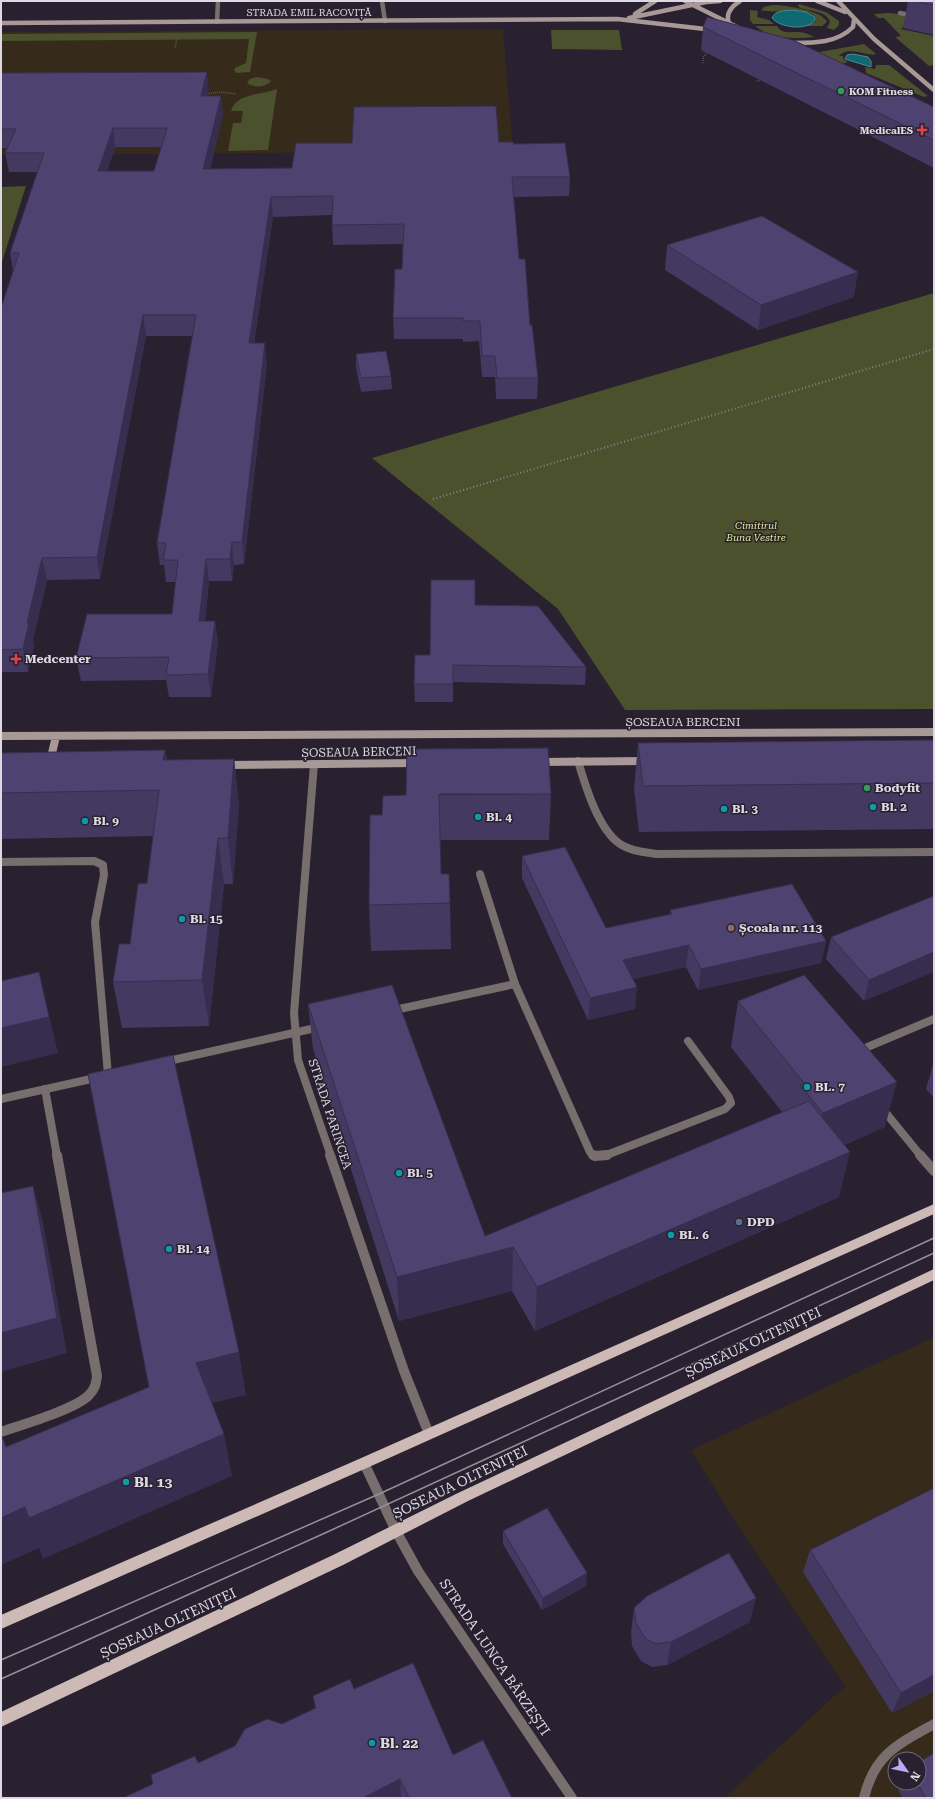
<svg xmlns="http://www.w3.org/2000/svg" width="935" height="1799" font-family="'Roboto Serif',serif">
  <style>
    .commercial { fill: #362a1b; fill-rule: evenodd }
    .green { fill: #4b502d }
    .water { fill: #0f6872; stroke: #4d8a94 }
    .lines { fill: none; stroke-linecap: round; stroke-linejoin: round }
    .path-far1 { stroke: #8b8590; stroke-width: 1.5; stroke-dasharray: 0.5 1.5; stroke-linecap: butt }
    .path { stroke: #8b8590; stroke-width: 2; stroke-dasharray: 1 2.5; stroke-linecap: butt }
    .lane-far2 { stroke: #786e6d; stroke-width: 4.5 }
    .lane-far1 { stroke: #786e6d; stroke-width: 8 }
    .lane { stroke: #786e6d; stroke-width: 10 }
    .street-far2 { stroke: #786e6d; stroke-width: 4.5 }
    .street-far1 { stroke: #786e6d; stroke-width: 8 }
    .street { stroke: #786e6d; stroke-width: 10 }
    .secondary-far1 { stroke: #a89896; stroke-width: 4.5 }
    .secondary { stroke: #a89896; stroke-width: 8 }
    .primary { fill: #cdb9b6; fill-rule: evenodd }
    .tram { stroke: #96909b; stroke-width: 1.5 }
    .wall { fill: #433961; fill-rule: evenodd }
    .shaded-wall { fill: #372e4f }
    .building { fill: #4e4271; stroke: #372e4f; fill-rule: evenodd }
    .leisure-dot { fill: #2e9e5b; stroke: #29212f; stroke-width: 1.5 }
    .health-dot { fill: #e0444e; stroke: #29212f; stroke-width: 1.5 }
    .culture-dot { fill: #0f9aa8; stroke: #29212f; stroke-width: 1.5 }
    .education-dot { fill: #8d6e63; stroke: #29212f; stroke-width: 1.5 }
    .service-dot { fill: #5c6f8a; stroke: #29212f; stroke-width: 1.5 }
    .labels { text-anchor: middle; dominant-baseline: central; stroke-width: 3; stroke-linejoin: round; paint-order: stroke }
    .far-street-label { font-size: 10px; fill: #ddd8e2; stroke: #29212f }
    .far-poi-label { font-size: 10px; font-weight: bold; fill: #ddd8e2; stroke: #29212f; text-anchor: start }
    .far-park-label { font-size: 10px; font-style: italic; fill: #deea96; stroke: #29212f }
    .poi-label { font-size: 12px; font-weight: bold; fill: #ddd8e2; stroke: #29212f; text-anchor: start }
    .street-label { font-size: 12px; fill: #ddd8e2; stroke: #29212f }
    .near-street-label { font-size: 14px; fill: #ddd8e2; stroke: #29212f }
    .near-poi-label { font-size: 14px; font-weight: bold; fill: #ddd8e2; stroke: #29212f; text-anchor: start }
  </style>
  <rect width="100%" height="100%" fill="#29212f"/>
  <path class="commercial" d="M503 29 513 151 1 155V32Z
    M934 1337V1798H724L845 1686 733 1518 691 1450ZM895 1759H919V1783H895Z"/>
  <path class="green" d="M799 4 826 12 839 21V25L834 30 827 28 830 22C827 11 810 11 800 8L798 6Z
    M772 5C783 4 824 11 827 22L822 26H805L815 22 816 17C800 4 779 15 761 10L764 7Z
    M750 10 758 11 757 17 769 20 774 24H753L750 20Z
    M888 13 901 14 911 20 901 29 934 36V65L929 66 895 37 901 36 884 18H878L874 14Z
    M755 26H777C781 34 790 32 798 32 804 32 810 35 815 37 795 39 771 39 755 26Z
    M551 30H619L622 50 552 49Z
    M257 32 250 72 236 73 234 70 235 68 246 63 249 39 1 41V34Z
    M864 44 876 54C866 57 848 45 839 56H843V59L848 62 842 64 814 53Z
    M876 65H889L928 96 924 97 866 73 865 67 875 69Z
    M257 77 268 79 271 81C265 88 254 88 247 83L250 79Z
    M277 89 268 150 228 151 233 123H241L243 111H231C236 93 262 95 277 89Z
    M26 186 1 265V187Z
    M934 293V709L625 710 558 609 372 458Z"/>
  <path class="water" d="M793 10 806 12 815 17V20C808 31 780 28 772 18 775 10 785 11 793 10Z
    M853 54 868 57 871 61V67L845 59 847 55Z"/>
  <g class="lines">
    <path class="path-far1" d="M175 47 177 39
      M703 63V58L708 51
      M757 81 761 80
      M205 94 222 92 236 94"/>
    <path class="path" d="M433 499 934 349"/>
    <path class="lane-far2" d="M900 13 934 20"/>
    <path class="lane-far1" d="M578 761C585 785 598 829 620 844 630 851 644 852 656 854L934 852
      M1 862 94 861 103 865 104 875 95 922 108 1075
      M480 874 515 984 590 1152 594 1156
      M858 1051 934 1019
      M45 1089 57 1156
      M881 1107 921 1156
      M604 1156 725 1109 731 1103 729 1097 688 1041"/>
    <path class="lane" d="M593 1155 595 1156 607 1155
      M920 1155 934 1171
      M1 1432C21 1425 76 1409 89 1395 95 1389 96 1384 97 1376L57 1155
      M864 1798C874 1755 898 1744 934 1724"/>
    <path class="street-far2" d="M382 1 385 21
      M217 22 218 1"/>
    <path class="street-far1" d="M314 764 294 1013 298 1060 331 1156
      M390 1011 515 984
      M164 1062 320 1027
      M1 1099 100 1077"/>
    <path class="street" d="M330 1155 404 1371 429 1434
      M364 1463 396 1531 418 1571 572 1798"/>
    <path class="secondary-far1" d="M685 1 737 27
      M817 1 845 12
      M838 1 874 39 934 90
      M707 2 720 1
      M635 14 655 1
      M629 18 711 1
      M1 23 617 19 714 30
      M729 23C725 13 732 6 740 1
      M790 43C812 43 836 44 853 27L854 19"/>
    <path class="secondary" d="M1 736 934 732
      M50 762 56 736
      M538 762 646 761
      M224 765 416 763"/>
    <path class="primary" d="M934 1204V1214L369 1467 1 1629V1615L359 1459Z
      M934 1269V1280L468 1501 343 1565 1 1727V1712L333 1555 458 1493Z"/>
    <path class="tram" d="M1 1660 379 1494 934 1238
      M1 1679 325 1533 934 1253"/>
  </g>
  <path class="wall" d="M908 1H934V35L903 28Z
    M703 27 934 107V168L701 50Z
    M1 73 209 90 207 96H221L223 114 210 169 292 168 352 143 499 142 514 144 570 177 569 196 514 197 519 259 530 325 538 378 537 399H496L495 377H482L479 341 463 342V339H394L393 318 402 269 403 244 333 245 332 225V215L273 217 254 343 267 364 244 564 234 565 232 581H209L205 621H215L218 643 211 697H169L166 680 81 681 76 658 172 614 176 582H166L164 565H160L157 543 192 336H146L100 579 47 580 33 640 34 646 28 672H1V308L13 271 10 253 37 172H9L5 153 8 148H1ZM115 147H161L154 171H107Z
    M667 245 854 297 758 330 665 270Z
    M356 354 391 376 392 389 361 392 356 367Z
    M475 605 586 667 585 685 453 682V702H415L414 684 430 655Z
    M934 740V829L639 832 634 789 638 743Z
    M165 750 167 760 234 759 239 805 233 884H224L209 1026 122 1028 113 982 130 944 147 883 153 836 1 839V753Z
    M551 794 549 840H440L441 874 450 903 451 949 371 951 369 905 382 815 406 795Z
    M522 856 606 928 670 914V910L826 941 821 963 698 990 686 967 633 979 635 1009 588 1020 522 878Z
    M934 896 864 1001 826 959 831 937Z
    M738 1001 885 1127 844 1145 839 1197 535 1331 512 1291 399 1321 313 1049 308 1004 485 1236 782 1112 731 1047Z
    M934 1061V1098L926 1089Z
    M503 1531 586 1586 542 1610 503 1544Z
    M810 1550 934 1691 892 1713 803 1572Z
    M634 1608 750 1622 667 1665 652 1667 641 1661 632 1646 631 1632Z
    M354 1689 453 1755 512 1798H123L315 1708 313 1696Z
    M901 1783H919L934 1798H903L898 1790Z"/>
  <path class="shaded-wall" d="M207 72 209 90 203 114 201 96Z
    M221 96 223 114 205 188 203 169Z
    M113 128 115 147 101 191 98 171Z
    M271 197 273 217 251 364 249 343Z
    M858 272 854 297 758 330 761 305Z
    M143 315 146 336 100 579 97 557Z
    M265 343 267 364 244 564 242 542Z
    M232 542 234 565 232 581 230 559Z
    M42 558 47 580 33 640 34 646 28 672 23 649 27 623Z
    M206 559 209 581 202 643 199 621Z
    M215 621 218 643 211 697 208 674Z
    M165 750 172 796 163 760Z
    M234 759 239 805 233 884 228 838Z
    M218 838 224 884 209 1026 202 980Z
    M826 941 821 963 698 990 701 969Z
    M689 945 686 967 621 982 623 960Z
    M934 952V972L864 1001 869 980Z
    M39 972 58 1053 1 1067V1028Z
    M637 987 635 1009 588 1020 590 998Z
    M897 1082 885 1127 814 1159 823 1113Z
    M850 1152 839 1197 535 1331 537 1287Z
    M33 1186 43 1222 67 1353 1 1372V1333Z
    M513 1247 512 1291 399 1321 397 1277Z
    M239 1352 246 1395 204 1405 196 1363Z
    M224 1434 232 1476 43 1559 39 1548 1 1565V1518L25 1507Z
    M587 1573 586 1586 542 1610 543 1598Z
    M756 1598 750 1622 667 1665 671 1642Z
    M934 1675V1691L892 1713 901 1693Z
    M400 1779 401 1798H363Z"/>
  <path class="building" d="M913 1H934V5Z
    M707 17 793 40 934 107V140L703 27Z
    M207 72 201 96H221L203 169 292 168 296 143H352L354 107 496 106 499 142H513L514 144 565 143 570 177H512L519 259H525L530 325H532L538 378H497L495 356H482L480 321H463V318H393L395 269H402L404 224 332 225 333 196 271 197 249 343H265L242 542H232L230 559H206L199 621H215L208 674 166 675 169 657 76 658 87 614H172L178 560H163L166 543H157L196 315H143L97 557 42 558 27 623H29L23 649 1 650V308L19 253H10L44 153H5L16 129H1V73ZM113 128H167L154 171H98Z
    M762 216 858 272 761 305 667 245Z
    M386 351 391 376 361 378 356 354Z
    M431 580H475V605L538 606 586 667 453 665V684H414L415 655H430Z
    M934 740V783L643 786 638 743Z
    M548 748 551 794H439L441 874H449L450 903 369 905 370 815H382L383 796 406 795 407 749Z
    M165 750 163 760 234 759 228 838H218L202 980 113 982 119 944H130L138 884 147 883 159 790 1 793V753Z
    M565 847 606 928 672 914 670 910 792 884 826 941 701 969 689 945 623 960 637 987 590 998 522 856Z
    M934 896V952L869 980 831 937Z
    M39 972 49 1017 1 1028V981Z
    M804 975 897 1082 823 1113 800 1085 804 1083 738 1001Z
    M392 985 485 1236 809 1101 850 1152 537 1287 513 1247 397 1277 308 1004Z
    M173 1055 239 1352 196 1363 224 1434 29 1518 25 1507 1 1518V1437L2 1436 6 1447 149 1387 88 1074Z
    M33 1186 57 1318 1 1333V1193Z
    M934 1488V1675L901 1693 810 1550Z
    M547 1508 587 1573 543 1598 503 1531Z
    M729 1553 756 1598 671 1642 656 1644 645 1638 636 1623 634 1608 647 1596Z
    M413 1663 453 1755 483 1740 512 1798H409L400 1779 363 1798H123L153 1784 151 1775 195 1756 198 1763 235 1746 245 1729 267 1719 282 1724 316 1708 313 1696 350 1679 354 1689Z
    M934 1753V1798H926L917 1783H919V1762Z"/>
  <g class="leisure-dot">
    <circle cx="841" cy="91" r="4"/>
    <circle cx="867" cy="788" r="4"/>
  </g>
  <g class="health-dot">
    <path d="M920 124h4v4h4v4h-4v4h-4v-4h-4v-4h4z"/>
    <path d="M14 653h4v4h4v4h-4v4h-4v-4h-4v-4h4z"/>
  </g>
  <g class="culture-dot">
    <circle cx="873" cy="807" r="4"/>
    <circle cx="724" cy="809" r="4"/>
    <circle cx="478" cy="817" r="4"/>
    <circle cx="85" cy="821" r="4"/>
    <circle cx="182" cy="919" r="4"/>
    <circle cx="807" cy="1087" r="4"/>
    <circle cx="399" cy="1173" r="4"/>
    <circle cx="671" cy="1235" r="4"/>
    <circle cx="169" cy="1249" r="4"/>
    <circle cx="126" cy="1482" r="4"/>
    <circle cx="372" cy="1743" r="4"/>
  </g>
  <circle class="education-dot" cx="731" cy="928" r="4"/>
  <circle class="service-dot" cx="739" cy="1222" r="4"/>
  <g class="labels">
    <g class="far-street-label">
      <text x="309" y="12">STRADA EMIL RACOVIȚĂ</text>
    </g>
    <g class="far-poi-label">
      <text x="849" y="91">KOM Fitness</text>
      <text x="913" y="130" text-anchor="end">MedicalES</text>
    </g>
    <g class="far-park-label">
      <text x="756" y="525">Cimitirul<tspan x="756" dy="12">Buna Vestire</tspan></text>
    </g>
    <g class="poi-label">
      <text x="25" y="659">Medcenter</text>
      <text x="875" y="788">Bodyfit</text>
      <text x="881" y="807">Bl. 2</text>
      <text x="732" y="809">Bl. 3</text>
      <text x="486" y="817">Bl. 4</text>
      <text x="93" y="821">Bl. 9</text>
      <text x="190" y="919">Bl. 15</text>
      <text x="739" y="928">Școala nr. 113</text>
      <text x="815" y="1087">BL. 7</text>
      <text x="407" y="1173">Bl. 5</text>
      <text x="747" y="1222">DPD</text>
      <text x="679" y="1235">BL. 6</text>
      <text x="177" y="1249">Bl. 14</text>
    </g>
    <g class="street-label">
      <text x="683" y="722">ȘOSEAUA BERCENI</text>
      <text transform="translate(359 752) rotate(-1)">ȘOSEAUA BERCENI</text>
      <text transform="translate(330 1114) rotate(72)">STRADA PARINCEA</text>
    </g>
    <g class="near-street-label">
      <text transform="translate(753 1342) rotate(-25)">ȘOSEAUA OLTENIȚEI</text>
      <text transform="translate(460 1482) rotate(-26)">ȘOSEAUA OLTENIȚEI</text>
      <text transform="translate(168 1623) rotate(-25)">ȘOSEAUA OLTENIȚEI</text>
      <text transform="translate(495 1657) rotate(56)">STRADA LUNCA BÂRZEȘTI</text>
    </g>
    <g class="near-poi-label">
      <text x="134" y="1482">Bl. 13</text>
      <text x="380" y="1743">Bl. 22</text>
    </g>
  </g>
  <rect width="935" height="1799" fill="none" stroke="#ddd8e2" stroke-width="4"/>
  <g transform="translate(907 1771) rotate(123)"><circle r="19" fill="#29212f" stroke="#716a77"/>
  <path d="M0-3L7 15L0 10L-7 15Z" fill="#bfa9f4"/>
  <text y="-6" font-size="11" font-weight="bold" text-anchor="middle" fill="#ddd8e2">N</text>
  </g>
</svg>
